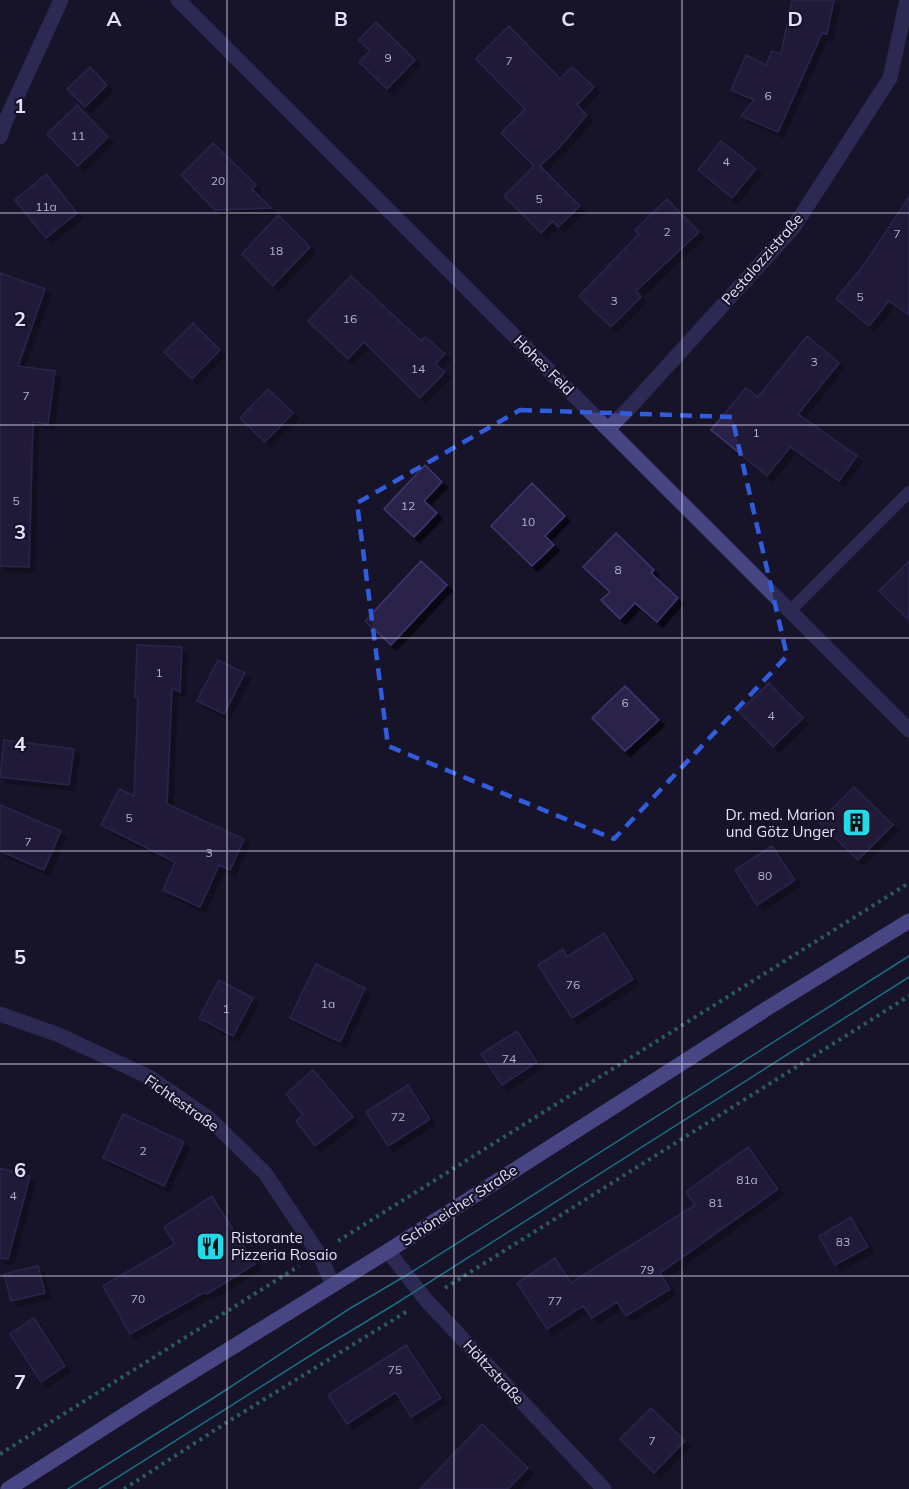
<svg xmlns="http://www.w3.org/2000/svg" width="909" height="1489" font-family="Mulish,sans-serif">
  <style>
    .building { fill: #292249; stroke: #413773; stroke-width: 1.5; filter: url(#shadow) }
    .lines { fill: none; stroke-linecap: round; stroke-linejoin: round }
    .path { stroke: #3fb2a7; stroke-width: 4; stroke-dasharray: 3 4.5; stroke-linecap: butt }
    .lane { stroke: #454584; stroke-width: 12 }
    .street { stroke: #454584; stroke-width: 15 }
    .secondary { stroke: #8282f1; stroke-width: 15 }
    .tram { stroke: #21d9e7; stroke-width: 1.5 }
    .marked { fill: none; stroke: #315ddc; stroke-width: 4.5; stroke-dasharray: 12 8; stroke-linejoin: round }
    .grid { fill: none; stroke: #e3e1fc; stroke-width: 1.5; stroke-opacity: 0.55 }
    .labels { text-anchor: middle; dominant-baseline: central; stroke-width: 4.5; stroke-linejoin: round; paint-order: stroke }
    .number-label { font-size: 12px; fill: #b4b1cf }
    .street-label { font-size: 15px; fill: #e3e1fc; stroke: #17142a }
    .poi-label { font-size: 15px; fill: #e3e1fc; stroke: #17142a; text-anchor: end }
    .grid-label { font-size: 20px; text-anchor: middle; font-weight: bold; fill: #e3e1fc; stroke: #17142a; stroke-width: 4.5; stroke-linejoin: round; paint-order: stroke }
  </style>
  <defs>
    <filter id="shadow"><feDropShadow dx="5.5" dy="5.5" stdDeviation="0" flood-color="#0009"/></filter>
  </defs>
  <rect width="100%" height="100%" fill="#17142a"/>
  <path class="building" d="M792 0H834L827 34 822 33 778 132 741 116 754 100 731 90 746 55 766 65 772 51 781 54Z
    M376 22 415 60 387 89 359 62 370 51 359 40Z
    M509 26 560 79 572 67 594 87 577 105 587 115 559 148 540 166 580 206 558 227 553 221 541 233 504 196 534 166 501 133 525 109 476 59Z
    M90 67 107 85 85 107 67 89Z
    M77 105 108 137 78 166 47 134Z
    M721 141 756 169 732 198 698 170Z
    M213 143 256 185 252 189 271 208 215 210 181 175Z
    M46 174 77 213 46 238 15 200Z
    M909 197V315L889 301 869 326 836 299 866 262Z
    M667 199 699 232 636 291 641 297 611 327 579 296 639 234 635 230Z
    M278 215 310 247 273 286 242 254Z
    M0 273 45 289 18 366 55 371 48 424 33 422 29 567 0 566Z
    M351 276 421 341 425 337 445 354 435 364 445 372 420 398 364 342 348 359 308 321Z
    M193 323 220 350 192 379 164 352Z
    M807 336 839 363 798 414 857 456 839 481 790 447 767 476 711 430 746 388 758 397Z
    M268 389 293 413 265 442 240 418Z
    M425 465 442 482 424 501 437 513 414 537 384 509Z
    M532 483 565 516 545 536 554 545 532 566 491 526Z
    M616 533 654 570 651 573 678 598 657 622 635 603 620 619 601 600 610 592 583 567Z
    M421 561 447 585 391 645 365 621Z
    M909 561V620L879 591Z
    M137 645 182 647 180 692 172 688 167 804 244 839 230 870 219 865 200 907 163 890 175 862 101 825 119 789 134 796 138 698 135 697Z
    M218 660 245 673 224 714 197 701Z
    M769 683 803 718 773 747 739 712Z
    M625 686 659 720 625 751 592 718Z
    M4 740 74 749 69 785 0 777Z
    M854 787 893 825 858 860 819 822Z
    M0 805 61 831 44 870 0 851Z
    M772 846 795 880 757 905 735 870Z
    M604 933 633 979 572 1018 538 965 563 949 567 957Z
    M316 964 365 988 340 1042 290 1018Z
    M219 980 253 998 233 1036 199 1018Z
    M517 1031 537 1062 502 1085 481 1054Z
    M313 1070 353 1117 315 1146 296 1121 303 1115 286 1094Z
    M408 1085 430 1119 388 1146 366 1112Z
    M123 1114 184 1142 164 1186 103 1158Z
    M748 1147 778 1189 660 1273 670 1289 626 1316 617 1302 592 1318 583 1306 547 1329 517 1283 555 1258 571 1283 695 1205 686 1192Z
    M0 1168 30 1176 8 1259 0 1258Z
    M212 1196 255 1264 207 1294 205 1292 130 1334 103 1286 175 1244 164 1227Z
    M851 1217 868 1247 835 1265 819 1236Z
    M38 1266 45 1293 11 1301 4 1274Z
    M34 1318 65 1366 41 1382 10 1334Z
    M406 1345 441 1398 411 1417 396 1392 347 1424 328 1395Z
    M651 1408 685 1441 654 1473 620 1439Z
    M482 1424 528 1468 508 1489H420Z"/>
  <g class="lines">
    <path class="path" d="M338 1241 909 883
      M445 1288 909 996
      M0 1454 299 1266
      M124 1489 229 1421 406 1312"/>
    <path class="lane" d="M790 611 909 492"/>
    <path class="street" d="M178 0 909 730
      M0 137 5 122 61 0
      M608 429 631 406 793 228 890 78 907 0
      M0 1014 59 1035 149 1077 211 1120 265 1173 319 1254 333 1285
      M388 1251 426 1300 604 1489"/>
    <path class="secondary" d="M8 1489 160 1392 388 1251 771 1006 909 921"/>
    <path class="tram" d="M68 1489 215 1397 349 1309 407 1275 909 956
      M99 1489 319 1350 392 1306 909 977"/>
  </g>
  <path d="M0 0H909V1489H0ZM520 410 732 417 787 656 614 839 388 746 357 503Z" fill="#17142a" fill-opacity=".55" fill-rule="evenodd"/>
  <path class="marked" d="M520 410 732 417 787 656 614 839 388 746 357 503Z"/>
  <path class="grid" d="M227 0V1489M454 0V1489M682 0V1489M0 213H909M0 425H909M0 638H909M0 851H909M0 1064H909M0 1276H909"/>
  <defs>
    <symbol id="building-square" viewBox="-11 -11 22 22"><rect x="-9" y="-9" width="18" height="18" rx="4" fill="#21d9e7" stroke="#17142a"/><path d="M-4-6H4V6H1V3H-1V6H-4ZM-2.5-4.3h1.7v1.8h-1.7ZM.8-4.3h1.7v1.8H.8ZM-2.5-1h1.7V.8h-1.7ZM.8-1h1.7V.8H.8Z" fill="#111"/></symbol>
    <symbol id="restaurant-square" viewBox="-11 -11 22 22"><rect x="-9" y="-9" width="18" height="18" rx="4" fill="#21d9e7" stroke="#17142a"/><path d="M-5-6h1v4h1v-4h1v4h1v-4h1v5L-1.5 .5V6h-2V.5L-5-1ZM5-6V6H3V1.5H1.5Q1.5-4 5-6Z" fill="#111"/></symbol>
  </defs>
  <g fill-rule="evenodd">
    <use href="#building-square" x="840" y="806" width="33" height="33"/>
    <use href="#restaurant-square" x="194" y="1230" width="33" height="33"/>
  </g>
  <g class="labels">
    <g class="number-label">
      <text x="388" y="57">9</text>
      <text x="509" y="60">7</text>
      <text x="768" y="95">6</text>
      <text x="78" y="135">11</text>
      <text x="726" y="161">4</text>
      <text x="218" y="180">20</text>
      <text x="539" y="198">5</text>
      <text x="46" y="206">11a</text>
      <text x="667" y="231">2</text>
      <text x="897" y="233">7</text>
      <text x="276" y="250">18</text>
      <text x="860" y="296">5</text>
      <text x="614" y="300">3</text>
      <text x="350" y="318">16</text>
      <text x="814" y="361">3</text>
      <text x="418" y="368">14</text>
      <text x="26" y="395">7</text>
      <text x="756" y="432">1</text>
      <text x="16" y="500">5</text>
      <text x="408" y="505">12</text>
      <text x="528" y="521">10</text>
      <text x="618" y="569">8</text>
      <text x="159" y="672">1</text>
      <text x="625" y="702">6</text>
      <text x="771" y="715">4</text>
      <text x="129" y="817">5</text>
      <text x="28" y="841">7</text>
      <text x="209" y="852">3</text>
      <text x="765" y="875">80</text>
      <text x="573" y="984">76</text>
      <text x="328" y="1003">1a</text>
      <text x="226" y="1008">1</text>
      <text x="509" y="1058">74</text>
      <text x="398" y="1116">72</text>
      <text x="143" y="1150">2</text>
      <text x="747" y="1179">81a</text>
      <text x="13" y="1195">4</text>
      <text x="716" y="1202">81</text>
      <text x="843" y="1241">83</text>
      <text x="647" y="1269">79</text>
      <text x="138" y="1298">70</text>
      <text x="555" y="1300">77</text>
      <text x="395" y="1369">75</text>
      <text x="652" y="1440">7</text>
    </g>
    <g class="street-label">
      <text transform="translate(762 259) rotate(-49)">Pestalozzistraße</text>
      <text transform="translate(544 365) rotate(45)">Hohes Feld</text>
      <text transform="translate(182 1103) rotate(35)">Fichtestraße</text>
      <text transform="translate(459 1205) rotate(-33)">Schöneicher Straße</text>
      <text transform="translate(494 1372) rotate(47)">Höltzstraße</text>
    </g>
    <g class="poi-label">
      <text x="835" y="814">Dr. med. Marion<tspan x="835" dy="17">und Götz Unger</tspan></text>
      <text x="231" y="1237" text-anchor="start">Ristorante<tspan x="231" dy="17">Pizzeria Rosaio</tspan></text>
    </g>
  </g>
  <g class="grid-label">
    <text x="114" y="26">A</text>
    <text x="341" y="26">B</text>
    <text x="568" y="26">C</text>
    <text x="795" y="26">D</text>
    <text x="20" y="113">1</text>
    <text x="20" y="326">2</text>
    <text x="20" y="539">3</text>
    <text x="20" y="751">4</text>
    <text x="20" y="964">5</text>
    <text x="20" y="1177">6</text>
    <text x="20" y="1389">7</text>
  </g>
</svg>
